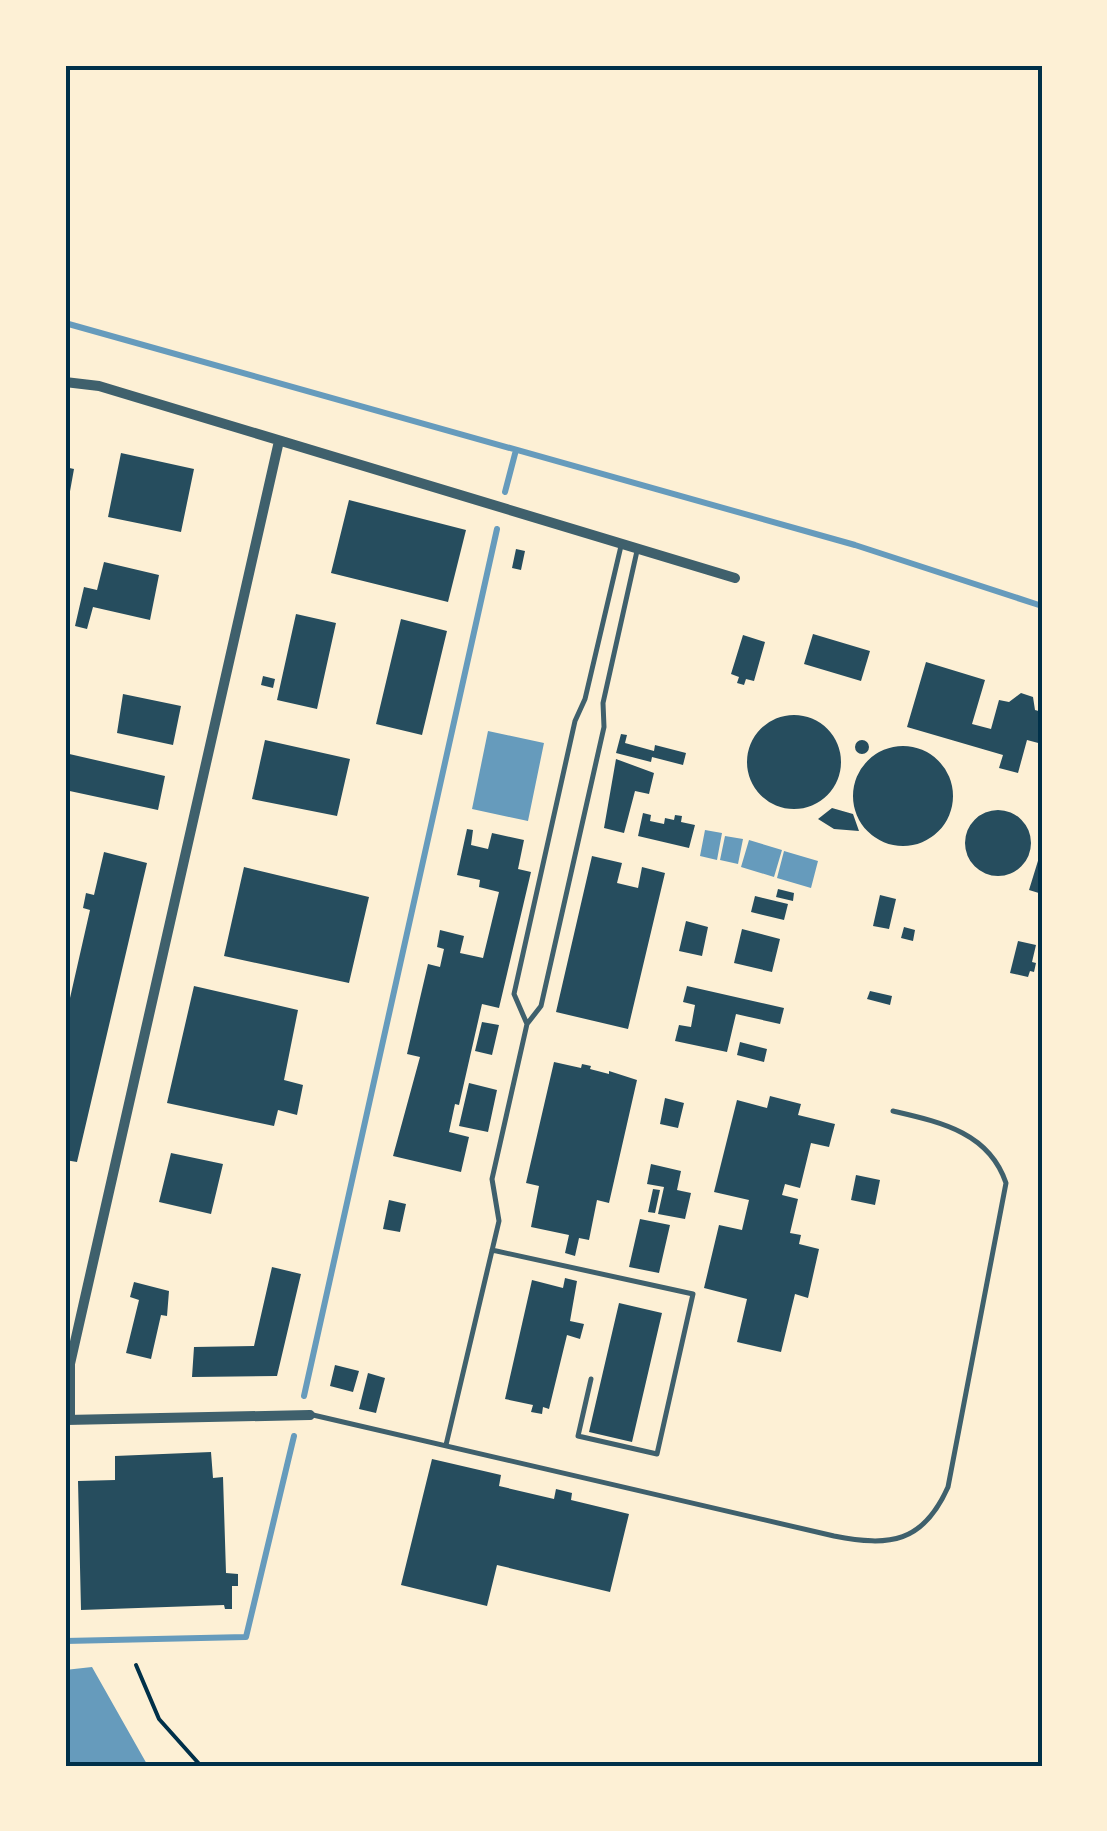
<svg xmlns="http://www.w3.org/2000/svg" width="1107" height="1831" font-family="Montserrat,sans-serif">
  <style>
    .water { fill: #669bbc }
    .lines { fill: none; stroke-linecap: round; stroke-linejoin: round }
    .stream { stroke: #669bbc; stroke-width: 6 }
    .building { fill: #264d5e }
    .path { stroke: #003049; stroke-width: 4 }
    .service { stroke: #3f606c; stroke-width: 5 }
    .minor { stroke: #3f606c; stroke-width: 10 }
    .neatline { fill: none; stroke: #003049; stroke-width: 4 }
  </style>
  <rect width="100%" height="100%" fill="#fdf0d5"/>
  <path class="water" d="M488 731 544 743 528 821 472 809Z
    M705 830 722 833 717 860 700 856Z
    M725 836 743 839 738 864 720 860Z
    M749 840 782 850 774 877 741 867Z
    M784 851 818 861 811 888 777 878Z
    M92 1667 148 1766H65V1670Z"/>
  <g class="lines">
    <path class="stream" d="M65 323 855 545 1042 606
      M505 492 516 450
      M304 1396 497 529
      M65 1641 246 1637 294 1436"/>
  </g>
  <path class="building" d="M121 453 194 469 181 532 108 517Z
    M65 467 74 469 67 508H65Z
    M349 500 466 530 448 602 331 573Z
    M516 549 525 551 521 570 512 568Z
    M104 562 159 575 150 620 93 607 87 629 75 626 84 587 97 590Z
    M296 614 336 623 317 709 277 700Z
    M401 619 447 631 422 735 376 724Z
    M813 634 870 651 861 681 804 664Z
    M743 635 765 642 754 681 746 679 744 685 737 683 739 677 731 674Z
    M926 662 985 680 972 724 991 729 999 700 1009 702 1021 693 1033 697 1035 710 1042 712V744L1027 740 1018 773 999 768 1003 755 907 727Z
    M263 676 275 679 273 688 261 685Z
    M123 694 181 706 173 745 117 733Z
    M747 762a47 47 0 1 1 94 0a47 47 0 1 1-94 0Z
    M621 734 627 735 625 743 654 751 655 745 686 753 683 765 652 757 651 762 616 753Z
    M265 740 350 759 337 816 252 799Z
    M855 747a7 7 0 1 1 14 0a7 7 0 1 1-14 0Z
    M853 796a50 50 0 1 1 100 0a50 50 0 1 1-100 0Z
    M65 753 165 776 158 810 65 790Z
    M616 759 654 773 649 794 635 791 624 833 604 828Z
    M832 808 853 814 859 831 834 829 818 819Z
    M965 843a33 33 0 1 1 66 0a33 33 0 1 1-66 0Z
    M643 813 651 815 650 821 664 824 665 818 674 820 675 815 682 816 681 822 695 825 689 848 638 836Z
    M467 829 473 830 471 845 488 849 492 833 524 840 518 869 531 872 499 1008 482 1004 459 1105 455 1104 449 1132 469 1137 461 1172 393 1156 420 1057 407 1054 428 964 440 967 444 949 437 947 440 930 464 936 460 953 483 958 499 892 479 887 480 880 457 875Z
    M1041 851H1042V894L1029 890Z
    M104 852 147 863 77 1162 65 1160V1020L90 910 83 908 86 893 94 895Z
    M592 856 622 863 617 883 638 888 642 867 665 873 628 1029 556 1012Z
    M244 867 369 897 349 983 224 956Z
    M778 889 794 893 793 901 776 897Z
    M880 895 896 899 889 929 873 926Z
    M755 896 788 904 784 920 751 912Z
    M686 921 708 927 702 956 679 951Z
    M904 927 915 930 913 941 901 938Z
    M742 929 780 939 772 972 734 963Z
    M1018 941 1036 945 1032 962 1036 963 1034 972 1030 971 1028 977 1010 973Z
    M194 986 298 1010 284 1080 303 1085 297 1115 278 1110 274 1126 167 1103Z
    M687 986 784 1008 780 1024 736 1014 727 1052 675 1041 679 1025 691 1027 695 1005 683 1002Z
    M870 991 892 996 890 1005 867 999Z
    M482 1022 499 1025 492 1055 475 1051Z
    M740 1042 767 1049 764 1062 737 1055Z
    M554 1062 581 1068 582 1064 591 1066 590 1069 609 1074V1071L637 1080 609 1203 597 1200 589 1240 579 1238 575 1256 565 1253 569 1235 531 1227 539 1186 526 1183Z
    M469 1083 497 1090 488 1132 459 1126Z
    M770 1096 801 1104 798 1115 835 1124 829 1147 811 1143 800 1188 785 1184 782 1195 798 1199 790 1233 801 1235 799 1244 819 1249 808 1298 795 1294 781 1352 737 1342 747 1299 704 1288 719 1225 742 1230 749 1200 714 1192 737 1100 767 1108Z
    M665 1098 684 1103 678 1128 660 1124Z
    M171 1153 223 1164 211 1214 159 1202Z
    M651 1164 681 1171 677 1190 691 1193 685 1219 658 1214 664 1187 647 1184Z
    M856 1175 880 1180 875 1205 851 1200Z
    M653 1189 660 1190 655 1213 648 1212Z
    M389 1200 406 1204 400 1232 383 1229Z
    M640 1219 670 1225 659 1273 629 1267Z
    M272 1267 301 1274 277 1376 192 1377 194 1347 254 1346Z
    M565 1278 577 1281 570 1321 584 1324 580 1339 567 1335 549 1409 543 1407 542 1414 531 1412 533 1405 505 1399 532 1280 563 1288Z
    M134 1282 169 1291 167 1316 161 1315 151 1359 126 1353 139 1300 130 1297Z
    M619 1303 662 1313 632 1442 589 1432Z
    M335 1365 359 1371 353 1392 330 1386Z
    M368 1373 385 1378 376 1413 359 1409Z
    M211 1452 213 1478 223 1477 226 1573 238 1574V1586H232V1609H225L224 1605 81 1610 78 1481 115 1480V1456Z
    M432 1459 501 1475 499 1486 554 1499 556 1489 572 1493 571 1500 629 1514 610 1592 497 1565 487 1606 401 1585Z"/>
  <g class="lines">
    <path class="path" d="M136 1665 159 1719 201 1766"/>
    <path class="service" d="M527 1024 514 994 575 721 585 699 621 546
      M492 1250 693 1294 657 1454 578 1436 591 1379
      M313 1415 834 1536C890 1547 923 1543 948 1487L1006 1183C989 1132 940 1122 893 1111
      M446 1445 499 1221 492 1179 527 1024 541 1006 604 727 603 703 637 551"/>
    <path class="minor" d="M65 382 99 386 735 578
      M66 1420 310 1415
      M70 1420V1364L279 441"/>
  </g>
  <rect width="1107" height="1831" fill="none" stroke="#fdf0d5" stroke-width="135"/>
  <rect x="68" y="68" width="972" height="1696" class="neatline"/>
</svg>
